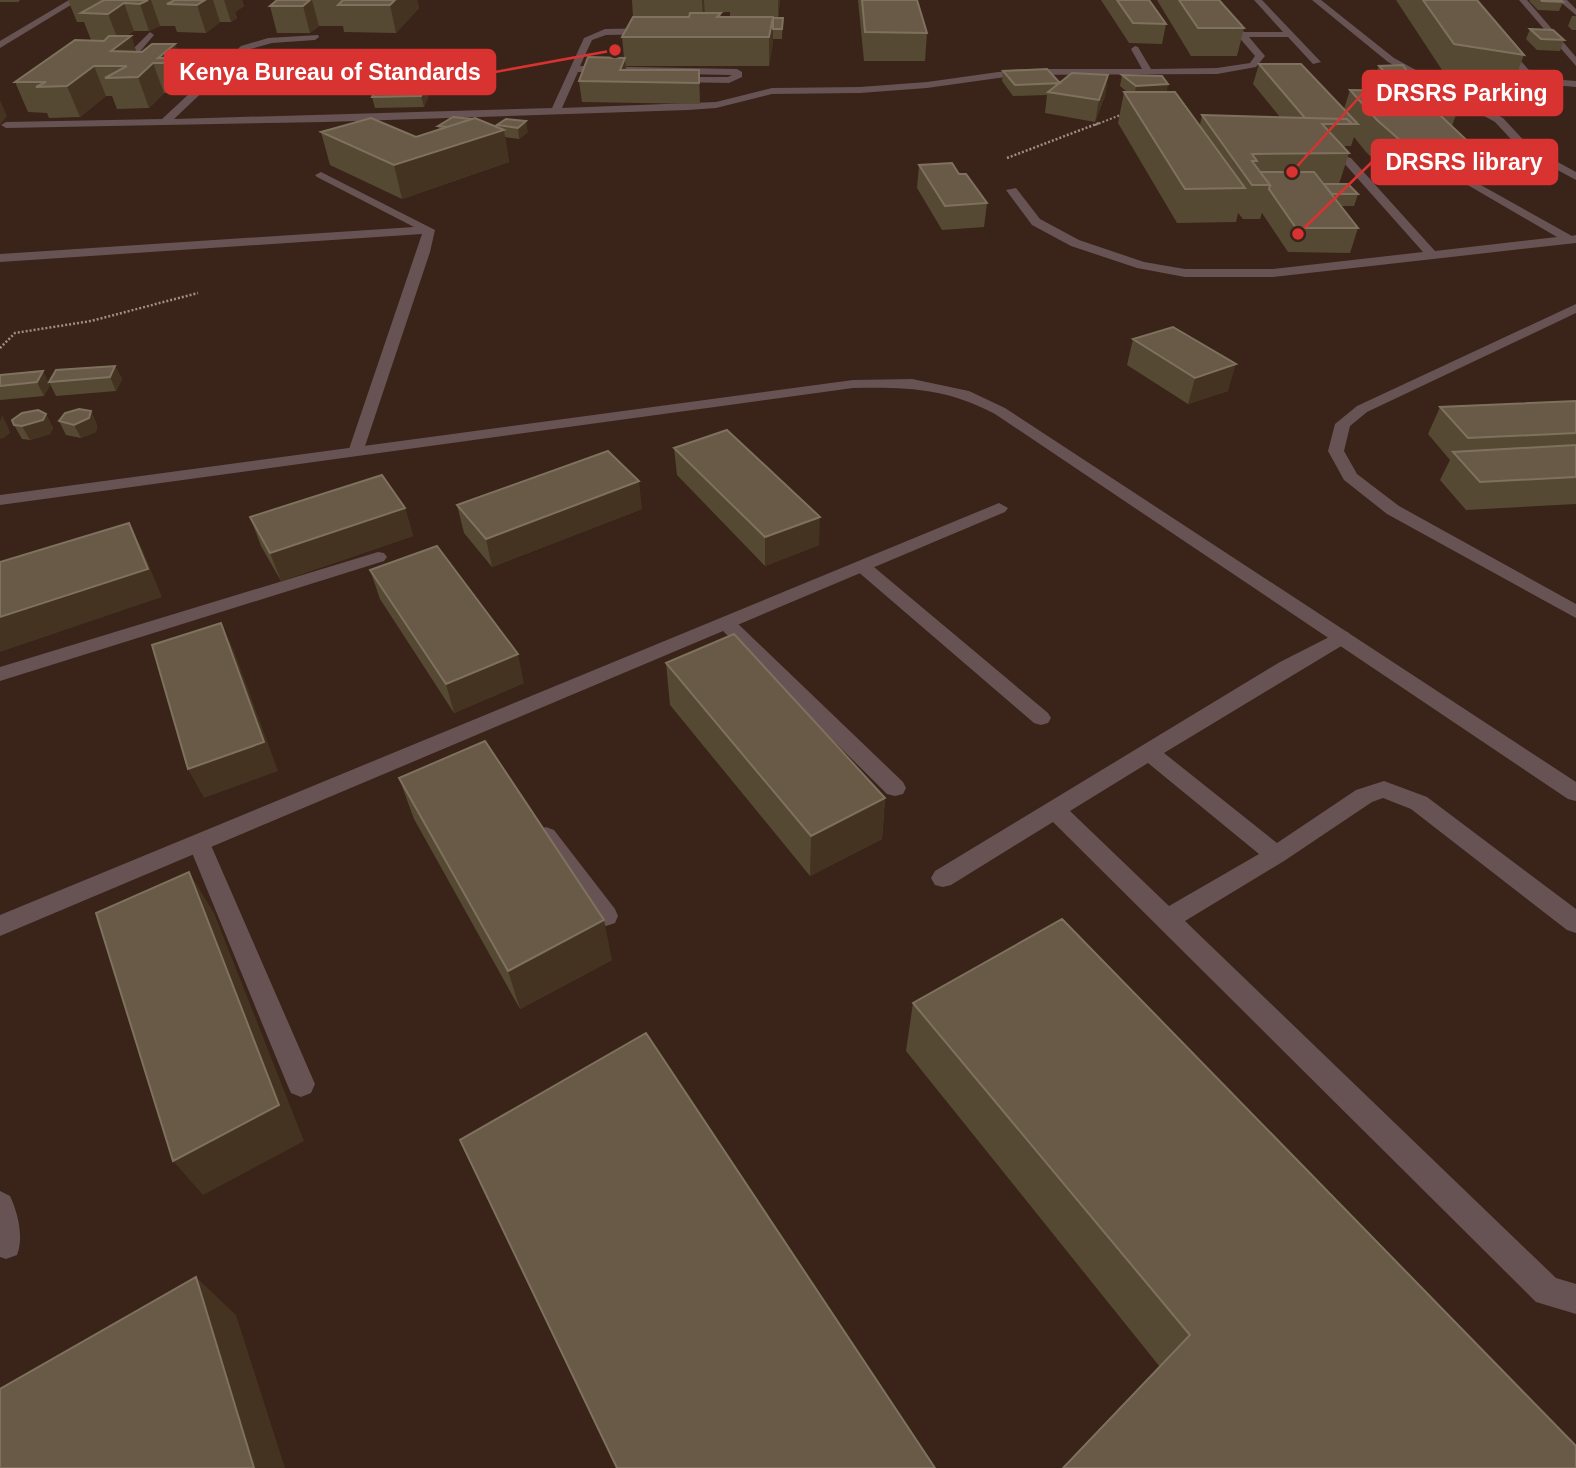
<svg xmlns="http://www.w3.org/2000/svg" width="1576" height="1468" font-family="Helvetica,sans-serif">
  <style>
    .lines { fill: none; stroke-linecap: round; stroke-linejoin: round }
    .path-far1 { stroke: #a08d84; stroke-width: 2; stroke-dasharray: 2 2; stroke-linecap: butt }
    .path { stroke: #a08d84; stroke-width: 2.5; stroke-dasharray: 2 2; stroke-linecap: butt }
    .service { fill: #675354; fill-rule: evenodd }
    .minor { fill: #675354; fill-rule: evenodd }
    .wall { fill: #564933; fill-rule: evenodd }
    .shaded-wall { fill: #443320 }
    .building { fill: #685a46; stroke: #7e715e; stroke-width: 2 }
    .leader { fill: none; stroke: #d83231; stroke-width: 2.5 }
    .callout-dot { fill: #d83231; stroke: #3a2318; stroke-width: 2.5 }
    .callout { fill: #d83231; stroke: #d83231; stroke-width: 2.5 }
    .callout-label { font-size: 23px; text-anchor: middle; font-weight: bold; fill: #fff }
  </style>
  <rect width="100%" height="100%" fill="#3a2318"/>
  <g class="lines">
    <path class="path-far1" d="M1095 125 1123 114"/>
    <path class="path" d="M1007 158 1099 123
      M0 348 15 333 91 321 198 293"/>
    <path class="service" d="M1207 0H1215L1244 32H1283L1254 0H1262L1321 62 1313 64 1288 37H1249L1265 56 1256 67 1217 74 1019 75 927 88 860 93 772 94 716 108 688 110 325 122 6 128 1 125 6 122 162 119 219 66 135 61 128 54 150 32 154 35 138 54 141 56 225 61 241 46 268 38 318 35 319 37 315 40 272 43 247 50 174 119 552 108 584 38 605 29 653 28 657 31 653 34 606 35 592 40 580 66 737 69 742 72V77L729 83 672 82 667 79 669 77H728L732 75 578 72 562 108 716 102 772 88 860 87 927 82 1019 69H1142L1131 49 1135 46 1138 47 1151 69 1217 68 1250 63 1255 56Z
      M1459 0H1467L1536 78 1576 81V87L1530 83Z
      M1519 0H1527L1576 57V66Z
      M1558 0H1567L1576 9V15Z
      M1347 157 1351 158 1435 251 1557 237 1466 184 1464 182 1470 179 1572 236 1576 235V243L1273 277H1185L1137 268 1071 246 1032 225 1006 190 1016 188 1040 219 1079 240 1144 262 1185 269H1273L1423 252 1343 162V158Z
      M321 172 435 230 430 252 362 455H350L348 452 422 234 0 262V254L414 227 317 177 315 175Z
      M1576 304V313L1367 412 1350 426 1344 451 1357 474 1399 506 1576 604V618L1387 514 1344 480 1328 451 1335 424 1357 406Z
      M862 560 868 562 1048 713 1051 718 1048 723 1041 725 1034 723 856 570 853 566Z
      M726 617 733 619 903 782 906 788 903 794 895 796 887 794 719 627 716 623 719 619Z
      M1341 631 1348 632 1351 637 1348 642 1164 753 1277 843 1356 790 1384 781 1427 797 1576 909V933L1567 930 1411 809 1383 798 1372 802 1284 861 1185 921 1556 1278 1576 1284V1314L1536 1302 1053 822 951 885 943 887 935 885 931 878 935 871 1280 662ZM1148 763 1259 854 1169 906 1070 811Z
      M546 827 554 830 615 909 618 916 615 923 606 926 597 923 538 842 535 836 538 830Z
      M199 834 207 837 210 843 315 1084 311 1093 301 1097 291 1093 287 1084 188 843 191 837Z
      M0 1191 10 1196C18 1213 24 1237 17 1255L6 1259 0 1257Z"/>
    <path class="minor" d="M69 0H79L0 48V41Z
      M1312 0H1321L1394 58 1503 118 1530 147 1576 172V180L1522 151 1495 122 1388 62Z
      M912 379 969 391 1005 408 1576 782V801L1568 799 995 414C946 388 907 387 853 388L0 505V495L853 380Z
      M999 503 1008 508 1005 512 0 936V915Z
      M378 552 384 553 387 557 384 561 0 681V667Z"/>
  </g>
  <path class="wall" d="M0 0H20L18 2H0Z
    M68 0H242L244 6 235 12 237 18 231 22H220L206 33 177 32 175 26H160L149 31H134L126 36H131L136 51 142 52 175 44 185 73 181 77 184 88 177 93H164L149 108 117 109 112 96H106L80 117 49 118 47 113 28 112 15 82 91 40 84 22H77Z
    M277 0H417L419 8 396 33 344 32 343 26H319L310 33H277L270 6Z
    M632 0H780L778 18H783L782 39H773L769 66H626V70H699L700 104 582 102 579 81 624 58 622 37 633 17ZM718 12H730V17H721V13H719Z
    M858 0H917L927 33 925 61H864Z
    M1101 0H1149L1166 24 1162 44 1129 43Z
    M1157 0H1219L1244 28 1237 56H1191Z
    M1396 0H1477L1524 55 1512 85 1444 73Z
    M1530 0H1561L1563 2 1559 11 1538 10 1529 1Z
    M1572 16H1576V30H1572L1568 26Z
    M1530 29 1564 40 1560 51 1537 50 1526 39Z
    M1259 64 1344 109 1350 90H1371L1379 66 1409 74 1461 101 1452 126 1475 148 1462 181 1398 182 1366 152 1354 137 1351 146H1345L1344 148 1349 153 1339 184 1358 194 1354 206H1341L1358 228 1350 253 1288 252 1262 213 1260 219H1243L1238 213 1236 222 1177 223 1118 123 1124 92H1127L1120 86 1122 75 1168 84 1166 92 1200 125 1202 115 1280 117 1253 84Z
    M1003 71 1059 83 1108 75 1105 96 1095 122 1045 113 1047 95 1013 96 1002 81Z
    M425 87 428 98 424 107 375 108 372 97Z
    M506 119 528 132 519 139 505 137 509 162 402 199 330 165 321 132 416 137 439 130 438 126 497 127V125Z
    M919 165 959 174 987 203 984 227 942 230 917 188Z
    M1133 339 1228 391 1188 404 1127 365Z
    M115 366 122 379 116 391 56 396 49 382Z
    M0 375 50 385 44 396 0 400Z
    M1576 401V504L1466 510 1440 480 1450 460 1428 434 1440 407Z
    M91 411 97 425 96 432 81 438 66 435 59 421Z
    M46 414 53 428 50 434 30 440 22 439 14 425Z
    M674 448 819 545 765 566 677 475Z
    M457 505 642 509 492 567 464 533Z
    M405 508 413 536 281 581 261 546 250 517Z
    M370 570 524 683 454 713 380 599Z
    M666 663 885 798 882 839 810 876 670 705Z
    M399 778 612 960 520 1009 414 819Z
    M913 1003 1576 1446 1160 1367 906 1051Z"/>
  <path class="shaded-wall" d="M148 0H151L160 26 149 31 140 4Z
    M205 0H213L220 22 206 33 197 5Z
    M224 0H242L244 6 235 12 237 18 231 22Z
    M310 0H312L319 26 310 33 303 6Z
    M395 0H417L419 8 396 33 390 5Z
    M702 0H704L705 16 703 23Z
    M778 0H780L778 18Z
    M124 3 134 31 119 42 108 14Z
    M773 17V45L769 66V37Z
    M131 36 141 65 127 66 111 51Z
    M175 44 185 73 181 77 184 88 177 93 167 63 158 58Z
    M625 58 627 79 620 70Z
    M153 63 164 93 149 108 138 77Z
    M94 66 106 96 80 117 67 86Z
    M1108 75 1105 96 1095 122 1099 100Z
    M1168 84 1165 94 1134 97 1136 86Z
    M425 87 428 98 424 107 421 96Z
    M0 100 7 116 0 125Z
    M526 121 528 132 519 139 518 128Z
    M504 130 509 162 402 199 394 165Z
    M1236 364 1228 391 1188 404 1195 378Z
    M115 366 122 379 116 391 110 377Z
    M43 371 50 385 44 396 37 382Z
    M91 411 97 425 96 432 81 438 74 425Z
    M46 414 53 428 50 434 30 440 22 426Z
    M2 415 9 429 10 433 4 438 0 439V421Z
    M639 481 642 509 492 567 486 539Z
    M405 508 413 536 281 581 270 553Z
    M820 517 819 545 765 566V537Z
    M129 523 143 551 162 597 0 652V617Z
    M221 623 234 651 278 771 204 798 188 769Z
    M518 654 524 683 454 713 446 684Z
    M885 798 882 839 810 876 811 836Z
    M189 872 214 913 304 1141 203 1195 173 1161Z
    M604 920 612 960 520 1009 508 971Z
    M196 1277 236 1315 285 1468H254Z"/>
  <path class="building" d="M104 0H148L140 4 124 3 108 14 81 13Z
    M175 0H205L197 5 167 4Z
    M277 0H310L303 6H270Z
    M343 0H395L390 5H338Z
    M862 0H917L927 33 865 32Z
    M1117 0H1149L1166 24 1133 23Z
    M1179 0H1219L1244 28H1198Z
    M1423 0H1477L1524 55 1454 44Z
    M1541 0H1561L1563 2 1542 1Z
    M690 13H721L717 17H773L769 37H622L633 17H689Z
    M773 18H783L782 29H773Z
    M1530 29 1553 30 1564 40 1541 39Z
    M109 36H131L111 51 142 52 152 44H175L158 58H174L167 63H153L138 77 105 78 127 66H94L67 86 36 87 46 82H15L75 40 104 41Z
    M588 57 625 58 620 70H699V83L579 81Z
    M1259 64H1301L1358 124H1352L1347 119 1305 118Z
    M1403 65 1409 74H1430L1461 101 1426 102 1475 148 1410 149 1377 120 1350 90 1404 91 1379 66Z
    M1047 69 1060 83 1015 85 1003 71Z
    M1072 73 1108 75 1099 100 1048 92Z
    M1122 75 1162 76 1168 84 1136 86Z
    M425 87 421 96 372 97 377 88Z
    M1124 92H1175L1245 188 1185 189Z
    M1202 115 1347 119 1352 124H1322L1349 153 1252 154 1257 161H1252L1270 185H1252Z
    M453 117 472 119 447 127 438 126Z
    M371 118 416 137 475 118 504 130 394 165 321 132Z
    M506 119 526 121 518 128 497 125Z
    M952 163 959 174H966L987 203 945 206 919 165Z
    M1260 172H1314L1358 228H1296L1269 189 1270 185Z
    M1324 184H1348L1358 194H1332Z
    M1173 327 1236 364 1195 378 1133 339Z
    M115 366 110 377 49 382 56 370Z
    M43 371 37 382 0 386V375Z
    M1576 401V433L1468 438 1440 407Z
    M79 409 91 411 89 418 74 425 59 421 65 413Z
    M38 410 46 414 43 420 22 426 14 425 12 420 22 413Z
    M727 430 820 517 765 537 674 448Z
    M1576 445V477L1480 482 1453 452Z
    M608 451 639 481 486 539 457 505Z
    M382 475 405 508 270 553 250 517Z
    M129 523 148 569 0 617V562Z
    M437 546 518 654 446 684 370 570Z
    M221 623 264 742 188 769 152 645Z
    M734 634 885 798 811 836 666 663Z
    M485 741 604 920 508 971 399 778Z
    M189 872 279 1105 173 1161 96 913Z
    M1062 919 1576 1446V1468H1063L1190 1335 913 1003Z
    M646 1033 935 1468H617L460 1140Z
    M196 1277 254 1468H0V1389Z"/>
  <path class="leader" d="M615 50L495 72M1292 172L1363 93M1298 234L1372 162"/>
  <g class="callout-dot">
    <circle cx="615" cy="50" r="7"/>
    <circle cx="1292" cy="172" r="7"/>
    <circle cx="1298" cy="234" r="7"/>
  </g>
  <g class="callout">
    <rect x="165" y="50" width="330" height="44" rx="7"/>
    <rect x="1363" y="71" width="199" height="44" rx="7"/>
    <rect x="1372" y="140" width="185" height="44" rx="7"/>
  </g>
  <g class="callout-label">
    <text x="330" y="80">Kenya Bureau of Standards</text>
    <text x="1462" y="101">DRSRS Parking</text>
    <text x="1464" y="170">DRSRS library</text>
  </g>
</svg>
